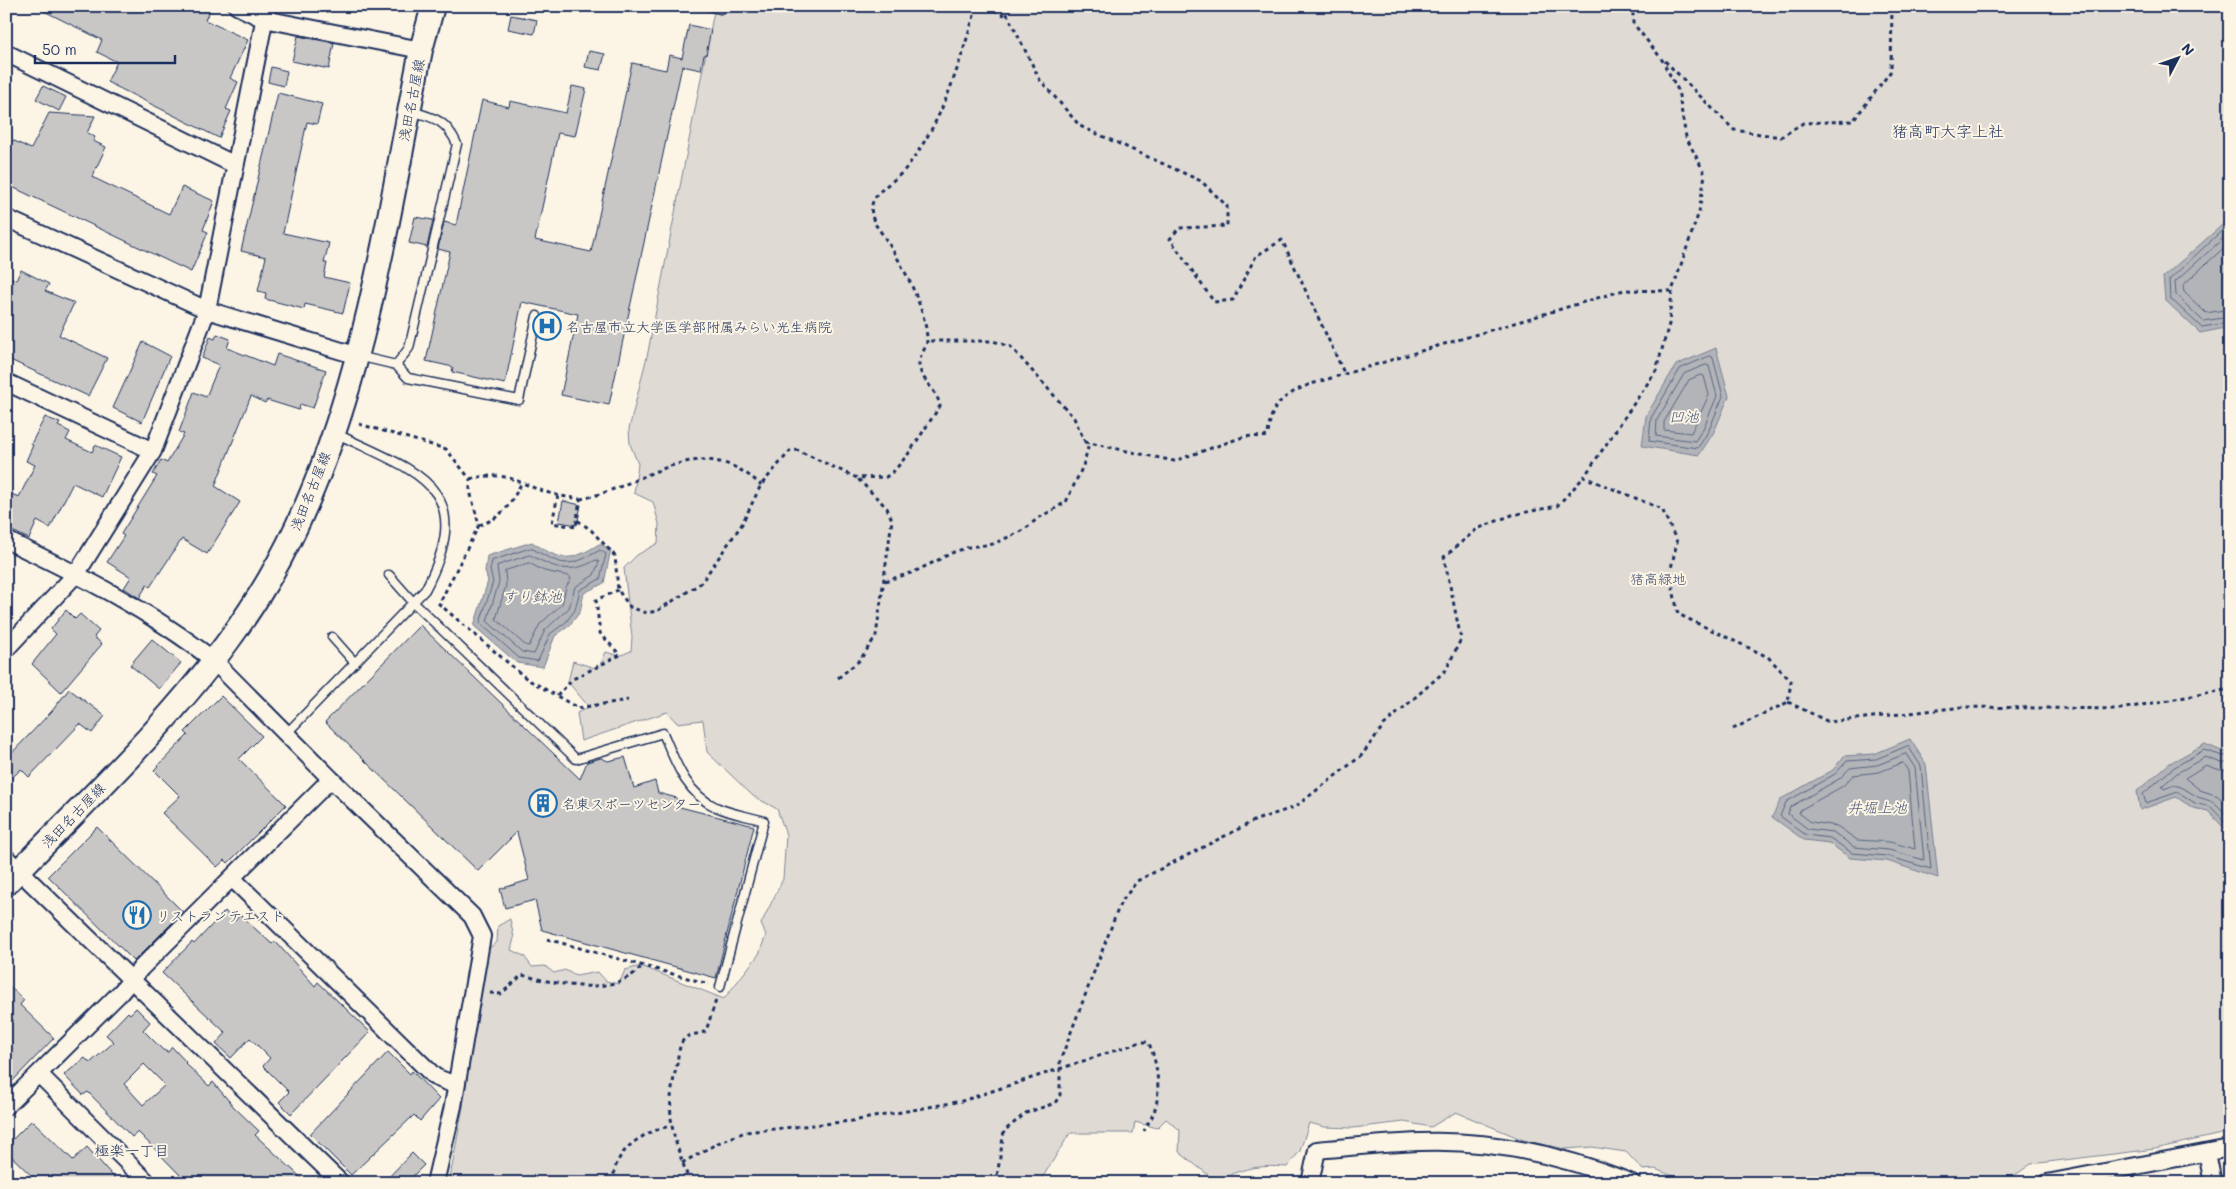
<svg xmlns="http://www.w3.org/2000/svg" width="2236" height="1189" font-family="Mali,'Klee One',sans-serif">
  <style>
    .green { fill: #dfdbd4; stroke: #7d8599 }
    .water { fill: #b2b4b8; stroke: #767f94 }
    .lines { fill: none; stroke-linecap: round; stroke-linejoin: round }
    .shore { stroke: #576482; stroke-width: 1 }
    .building { fill: #c8c7c6; stroke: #1b2f5e; fill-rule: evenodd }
    .service-casing { stroke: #1b2f5e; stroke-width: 11 }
    .minor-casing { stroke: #1b2f5e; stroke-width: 20 }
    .secondary-casing { stroke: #1b2f5e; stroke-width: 26 }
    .path { stroke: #1b2f5e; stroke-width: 3; stroke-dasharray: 4 4; stroke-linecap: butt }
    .service { stroke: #fcf5e5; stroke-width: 8 }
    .minor { stroke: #fcf5e5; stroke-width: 16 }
    .secondary { stroke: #fcf5e5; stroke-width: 22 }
    .labels { text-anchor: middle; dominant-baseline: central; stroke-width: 4; stroke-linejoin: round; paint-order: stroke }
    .street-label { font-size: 14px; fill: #1b2f5e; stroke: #fcf5e5 }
    .poi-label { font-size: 14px; fill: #1b2f5e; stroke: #fcf5e5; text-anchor: start }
    .park-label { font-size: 14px; fill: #425176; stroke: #fcf5e5 }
    .water-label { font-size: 15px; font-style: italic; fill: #485779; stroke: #fcf5e5 }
    .neighbourhood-label { font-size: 15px; fill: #1b2f5e; stroke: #fcf5e5 }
    .quarter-label { font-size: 16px; fill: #1b2f5e; stroke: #fcf5e5 }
  </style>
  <rect width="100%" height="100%" fill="#fcf5e5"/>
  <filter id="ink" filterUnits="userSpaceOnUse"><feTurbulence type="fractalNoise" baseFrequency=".02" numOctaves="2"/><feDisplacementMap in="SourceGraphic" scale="10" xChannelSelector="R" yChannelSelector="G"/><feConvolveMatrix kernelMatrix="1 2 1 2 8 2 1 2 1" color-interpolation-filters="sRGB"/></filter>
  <g filter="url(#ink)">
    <path class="green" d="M715 6H2230V1132L2155 1149 2031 1164 2004 1183H1706L1670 1175 1655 1169 1643 1170 1626 1152 1592 1147 1566 1149 1526 1141 1456 1112 1431 1127 1404 1122 1353 1128 1325 1127 1309 1123 1300 1151 1287 1167C1257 1165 1243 1168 1216 1181L1179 1152 1180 1130 1166 1119 1157 1128 1135 1122 1133 1133H1070L1039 1183H449L463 1107 484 952 497 942 498 926 510 919 514 938 511 950 524 956 532 967 545 966 554 973 565 970 576 976 598 972 606 981 619 984 625 970 641 966 724 999 759 954 766 935 761 924 783 879 786 835 777 809 753 796 707 752 703 720 677 723 667 712 581 741 577 713 589 707 568 682 573 661 598 669 606 652 619 656 631 651 632 637 624 568 637 555 658 543 659 524 653 502 634 493 638 464 630 444 629 429 648 352Z"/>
    <path class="water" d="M2230 218V327L2200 333 2165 300 2163 277Z
      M1716 348 1729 396 1714 432 1699 455 1642 446 1646 416 1676 365Z
      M532 542C561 561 569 563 599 544L611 549 604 583 584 593 580 612 569 626 555 636 543 667 517 663 474 626 488 581 485 571 487 556Z
      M1910 739 1926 764 1938 878 1887 861 1850 858 1829 843 1804 840 1772 817 1781 799 1833 770 1844 756 1874 754Z
      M2205 744 2224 752 2230 750V834L2208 811 2193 808 2176 797 2140 810 2137 791 2170 763Z"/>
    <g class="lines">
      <path class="shore" d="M2230 223 2169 280 2170 298 2201 327 2230 323
        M2230 232 2175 282 2176 295 2203 321 2230 317
        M2230 242 2183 285 2184 292 2206 313 2230 309
        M1710 356 1713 358 1723 396 1709 430 1698 448 1649 441 1651 418 1680 369Z
        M1706 365 1709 366 1717 396 1704 427 1695 441 1656 436 1657 420 1684 374Z
        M1701 375 1704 376 1709 395 1691 433 1664 430V422L1689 380Z
        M531 548C563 566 567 569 600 550L606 554 600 579 580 590 575 610 566 622 550 634 538 661 519 658 480 623 493 582 490 570 492 561Z
        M530 555C555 568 569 575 596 560L599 562 594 575 575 587 569 608 545 630 534 654 522 652 487 621 499 582 497 566Z
        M529 563 544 571 569 576 571 579 566 587 562 604 540 624 529 646 525 645 496 619 506 585 505 571Z
        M1908 746 1921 766 1931 869 1887 856 1852 853 1830 838 1806 835 1780 816 1786 802 1835 774 1847 761 1876 759Z
        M1906 754 1915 768 1924 860 1889 850 1854 847 1833 832 1808 829 1788 814 1790 807 1839 779 1850 768 1877 765Z
        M2230 755 2223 756 2204 750 2173 768 2143 794 2146 803 2178 792 2195 803 2211 807 2230 827
        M2230 762 2222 763 2205 757 2177 773 2162 786 2164 789 2174 785 2181 787 2198 797 2214 802 2230 818
        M1903 763 1908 771 1915 849 1890 842 1857 840 1837 826 1811 822 1799 813 1800 810 1843 786 1853 775 1879 772Z
        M2230 770H2220L2206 765 2185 778 2200 790 2218 796 2230 807"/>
    </g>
    <path class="building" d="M34 6H212L205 20 248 40 230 78 238 82 226 109 231 111 219 138 107 82 117 62 97 52 102 40Z
      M511 15 537 20 534 34 508 29Z
      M689 25 711 30 706 55H704L701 70 682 66 609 405 561 395 578 314 522 302 505 384 452 372 453 367 426 361 450 252 438 249 444 222 456 225 482 100 509 107 510 101 566 113 572 86 586 89 575 136 558 133 535 240 591 252 632 63 666 70 669 55 682 58Z
      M298 36 334 43 329 69 292 61Z
      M589 51 605 54 601 70 585 67Z
      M271 67 287 71 284 86 268 82Z
      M43 86 66 97 59 111 36 99Z
      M278 93 322 104 317 124 307 122 283 233 329 243 324 263H327L324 277 350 283 343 313 305 304 304 309 265 299 266 293 258 291 266 257 241 251Z
      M49 113 95 116 87 133 95 137 93 141 106 147 92 177 169 214 182 187 214 201 203 230 208 232 191 272 6 184V137L31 149Z
      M415 217 433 220 427 247 409 243Z
      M21 270 49 284 45 291 74 303 59 335 107 358 88 396 6 358V276L16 280Z
      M217 334 230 339 227 348 273 366 277 354 326 370 313 408 300 404 299 410 267 400 265 403 251 396 215 486 240 502 207 554 182 539 150 587 147 585 139 598 124 588 131 577 107 562 124 536 121 534 157 476 153 474 161 460 167 463 184 434 179 432 194 392 206 397 219 365 202 358 210 337 215 339Z
      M143 342 170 356 142 422 113 408Z
      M45 417 60 423 58 426 70 432 66 440 92 452 95 445 121 457 102 497 73 483 50 528 37 521 29 539 6 528V492L19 497 35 465 26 461 33 445 31 444Z
      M563 501 581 505 577 525 559 522Z
      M66 610 75 619 80 614 99 631 94 637 102 644 61 692 32 664 56 634 51 629Z
      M420 625 580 779 587 762 601 758 608 761 625 757 634 788 655 781 658 793 677 798 680 807 754 826 716 978 542 930 535 900 505 908 500 889 529 880 517 832 478 871 325 722Z
      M152 639 181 663 159 689 130 665Z
      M69 689 105 716 92 733 80 724 29 777 21 769 6 784V759L52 711Z
      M221 696 262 736 239 759 286 805 228 863 225 860 217 867 162 813 180 796 154 770 188 735 185 732Z
      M97 827 183 912 134 961 48 876Z
      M225 911 235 921 240 915 272 944 275 941 315 986 318 982 370 1032 291 1114 279 1102 289 1092 263 1066 270 1058 250 1038 231 1058 216 1044 226 1033 162 973 192 942 194 944Z
      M6 983 24 1000 20 1005 54 1038 6 1088Z
      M136 1008 150 1022 143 1030 163 1050 168 1052 172 1047 186 1062 185 1063 209 1086 213 1082 234 1107 259 1131 255 1135 307 1183H172L180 1175 138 1132 132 1137 88 1092 83 1095 64 1075 85 1058 90 1063 114 1042 106 1035 128 1012 130 1014ZM144 1064 165 1085 143 1105 124 1084Z
      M388 1052 410 1074 412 1071 439 1099 420 1121 414 1115 351 1175 310 1134Z
      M32 1120 73 1160 87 1147 119 1183H39L6 1151V1146Z
      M412 1153 424 1165 406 1183H383Z"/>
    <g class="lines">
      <defs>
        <path id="service" d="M708 6 720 9
          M358 356 396 365 409 348 457 144C446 120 435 118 411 111
          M396 365 408 378 519 400 537 316
          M389 575 413 602 576 759 663 733C675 761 686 794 716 807 731 814 748 816 764 821L720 987
          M332 637 355 663
          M286 734 425 590C480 485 415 472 335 433"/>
        <path id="minor" d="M237 6 264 19 421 50
          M6 53 235 165
          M6 218 207 310 358 356
          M6 382 153 451
          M6 540C78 574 151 611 213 660L331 779
          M6 649 77 573 153 451 207 310 267 6
          M6 858 341 1183
          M232 878 435 1077 455 1085
          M39 1074 148 1183
          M6 1106 121 992 141 968 331 779 472 916 482 936 453 1106 435 1183
          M2207 1153 2213 1183
          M1310 1183 1317 1150C1351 1147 1386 1143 1420 1142 1492 1139 1565 1156 1632 1183
          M2047 1183 2230 1148"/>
        <path id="secondary" d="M6 884C99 787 201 696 269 579 360 423 386 225 421 50L433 6"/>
      </defs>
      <use href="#service" class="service-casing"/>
      <use href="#minor" class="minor-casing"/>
      <use href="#secondary" class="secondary-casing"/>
      <path class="path" d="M987 6 1006 16
        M1003 6 1040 80 1080 126 1201 181 1227 206V226L1179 228 1170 239 1214 302 1233 300 1256 256 1282 240 1345 375
        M1665 61 1734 130 1781 137 1803 123 1853 121 1891 71 1892 6
        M1672 291 1669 324 1656 371 1584 477 1662 509 1677 542 1670 573 1678 614 1768 657 1791 681 1788 702
        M359 424 446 449 470 479V491L479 525 439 604
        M1085 442 1174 461 1243 437C1253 435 1260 438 1268 436 1270 405 1281 397 1308 385L1624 290 1672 291 1699 212 1705 174 1686 137 1678 90 1661 58 1633 23V6
        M470 479C510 469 518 485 553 494 561 497 571 497 580 499L577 520 591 530 615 556 618 590 630 607 647 613 657 611 701 583 742 524 761 485 790 451 797 450 857 478 886 477 894 471 909 453 940 406C937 389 921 381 919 365 918 357 927 348 927 340 927 306 895 250 875 224 861 193 892 187 907 167 946 116 958 66 977 6
        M558 495 552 523 576 527 577 520
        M580 499C646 487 697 427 761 485
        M479 525C503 518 511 503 522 482
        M885 581 914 572 954 552 969 547 993 544 1024 530 1037 519 1066 502 1083 466 1088 448 1074 418 1011 347 993 341H927
        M438 603 527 679 578 708 628 700
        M838 678 860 660 876 636 892 520 887 508 857 478
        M557 696 573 679 620 655 600 633 596 600 618 590
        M1788 702 1829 722 1963 707 2120 709 2230 689
        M1733 729 1788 702
        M547 939 709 984
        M490 993 501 994 522 975C558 984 614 999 643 965
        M682 1163 718 1143 745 1132 852 1121 962 1101 1141 1042H1148C1157 1058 1161 1091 1155 1109 1153 1117 1147 1124 1144 1131
        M614 1183C611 1151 643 1132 670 1126
        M690 1183C672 1133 664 1117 677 1064 678 1056 679 1044 685 1038 691 1033 699 1035 706 1031L717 997
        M996 1183 1004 1131 1026 1113 1055 1103 1060 1095V1061L1120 904 1137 881 1256 820 1295 807 1361 756 1384 725 1446 670 1461 639 1444 557 1477 529 1512 515 1557 506 1584 477"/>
      <use href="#service" class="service"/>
      <use href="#minor" class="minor"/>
      <use href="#secondary" class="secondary"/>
    </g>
  </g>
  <defs>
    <symbol id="hospital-ring" viewBox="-11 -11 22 22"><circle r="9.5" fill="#fcf5e5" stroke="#1f6fb2" stroke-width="1.5"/><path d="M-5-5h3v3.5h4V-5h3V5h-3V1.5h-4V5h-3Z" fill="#1f6fb2"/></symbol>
    <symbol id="building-ring" viewBox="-11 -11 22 22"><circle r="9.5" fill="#fcf5e5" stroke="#1f6fb2" stroke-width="1.5"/><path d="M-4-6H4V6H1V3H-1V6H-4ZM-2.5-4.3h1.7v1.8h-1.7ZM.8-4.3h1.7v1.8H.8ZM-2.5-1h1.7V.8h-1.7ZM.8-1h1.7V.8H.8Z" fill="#1f6fb2"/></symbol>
    <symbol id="restaurant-ring" viewBox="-11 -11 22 22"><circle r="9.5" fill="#fcf5e5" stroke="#1f6fb2" stroke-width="1.5"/><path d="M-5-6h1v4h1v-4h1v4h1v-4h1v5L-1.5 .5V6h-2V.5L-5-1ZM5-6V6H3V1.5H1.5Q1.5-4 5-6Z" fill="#1f6fb2"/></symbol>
  </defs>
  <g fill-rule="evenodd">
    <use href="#hospital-ring" x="531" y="310" width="32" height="32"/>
    <use href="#building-ring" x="527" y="787" width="32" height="32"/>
    <use href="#restaurant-ring" x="121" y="899" width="32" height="32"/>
  </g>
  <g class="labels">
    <g class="street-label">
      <text transform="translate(411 100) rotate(-79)">浅田名古屋線</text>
      <text transform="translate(310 491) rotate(-68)">浅田名古屋線</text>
      <text transform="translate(73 815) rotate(-46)">浅田名古屋線</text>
    </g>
    <g class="poi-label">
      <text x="566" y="326">名古屋市立大学医学部附属みらい光生病院</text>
      <text x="562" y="803">名東スポーツセンター</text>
      <text x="156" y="915">リストランテエスト</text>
    </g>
    <g class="park-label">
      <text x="1658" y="578">猪高緑地</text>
    </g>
    <g class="water-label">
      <text x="1684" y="416">凹池</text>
      <text x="532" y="596">すり鉢池</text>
      <text x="1877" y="807">井堀上池</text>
    </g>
    <g class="neighbourhood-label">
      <text x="132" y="1150">極楽一丁目</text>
    </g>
    <g class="quarter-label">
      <text x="1948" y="130">猪高町大字上社</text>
    </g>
  </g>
  <rect width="2236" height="1189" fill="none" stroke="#fcf5e5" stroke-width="25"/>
  <rect x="12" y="12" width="2211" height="1164" fill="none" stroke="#1b2f5e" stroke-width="2" filter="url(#ink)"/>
  <g transform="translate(2178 58) rotate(49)" stroke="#fcf5e5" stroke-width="4" paint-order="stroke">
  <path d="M0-4L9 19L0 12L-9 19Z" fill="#1b2f5e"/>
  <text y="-8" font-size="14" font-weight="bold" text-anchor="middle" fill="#1b2f5e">N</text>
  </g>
  <path d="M35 55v8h140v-8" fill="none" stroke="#1b2f5e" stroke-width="2.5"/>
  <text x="42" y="55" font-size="15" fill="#1b2f5e" stroke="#fcf5e5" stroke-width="4" paint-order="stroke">50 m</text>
</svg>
